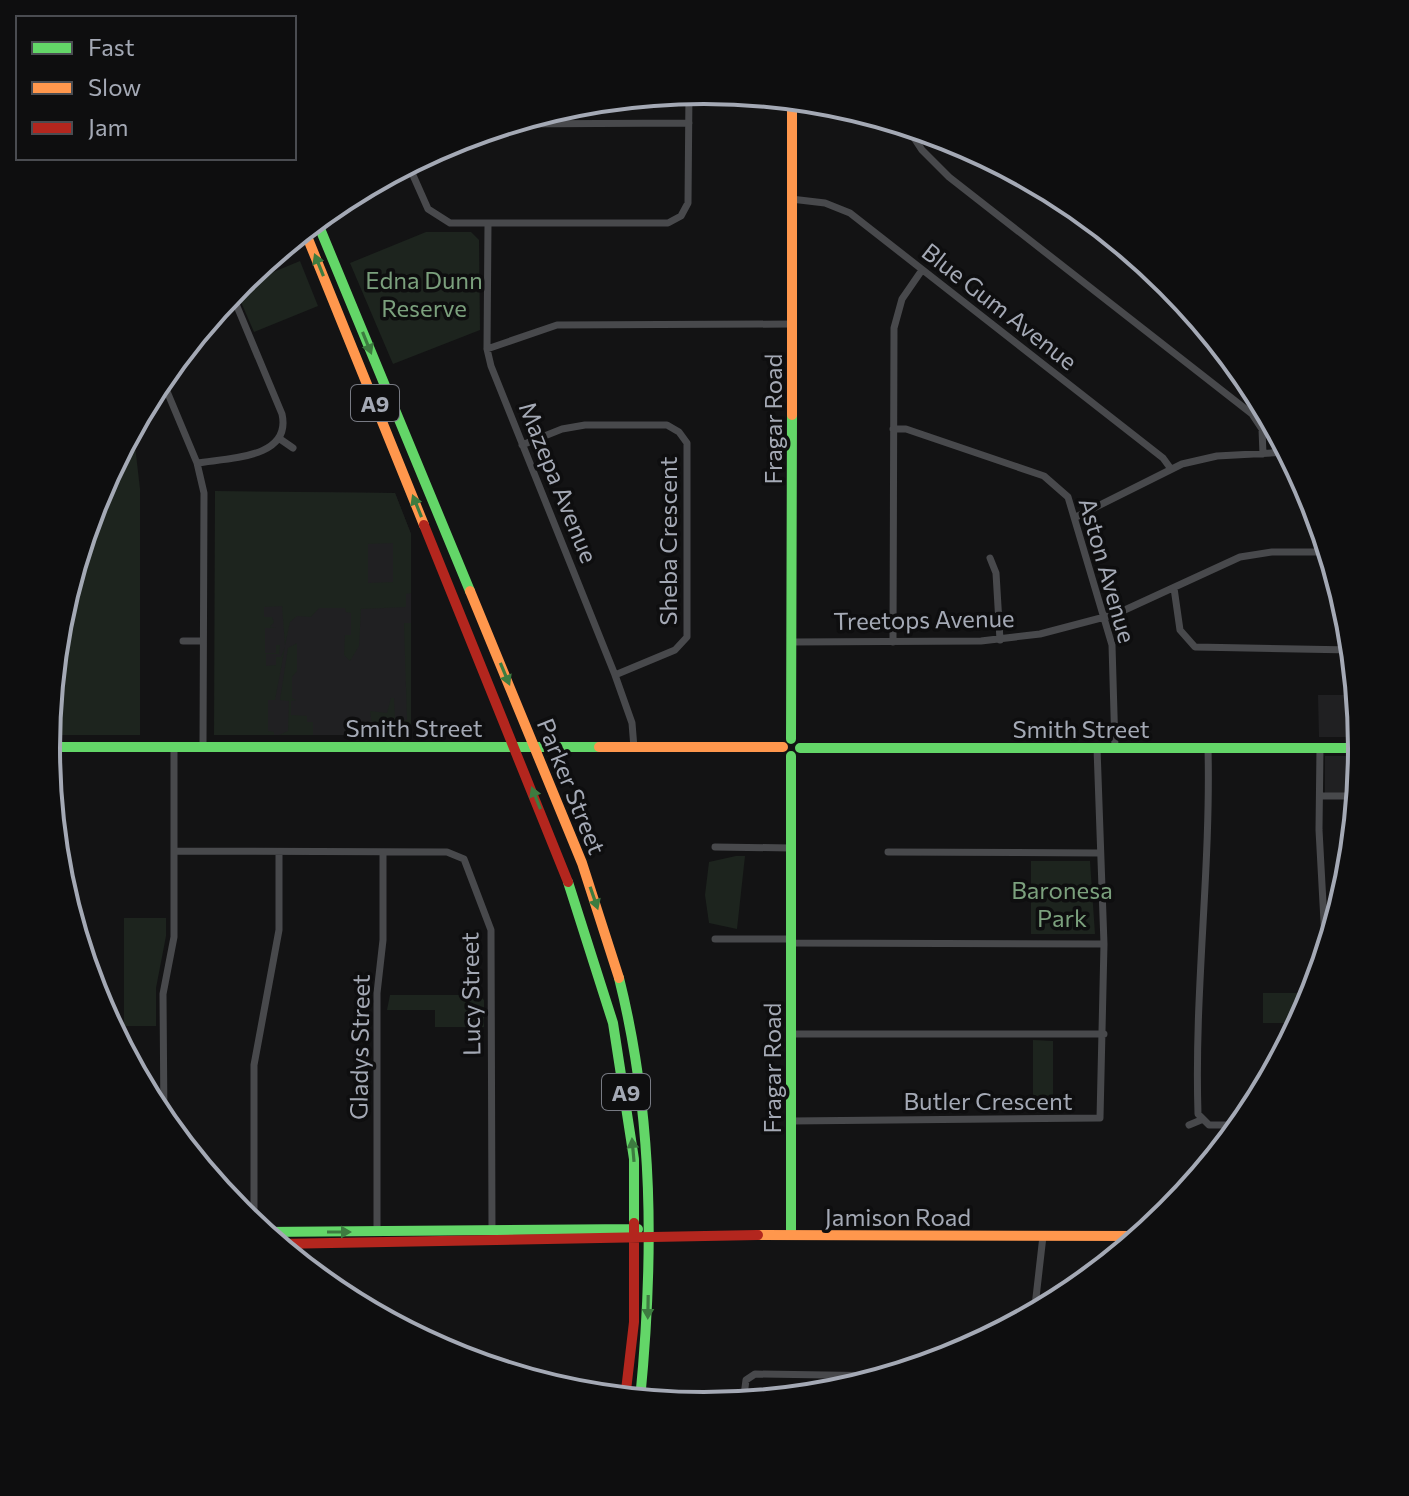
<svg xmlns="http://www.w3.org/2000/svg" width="1409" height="1496" font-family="Commissioner,sans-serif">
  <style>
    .built { fill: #202022 }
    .green { fill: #1d241e; fill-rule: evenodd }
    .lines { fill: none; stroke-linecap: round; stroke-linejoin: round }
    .street { stroke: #48494c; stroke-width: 7 }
    .fast { stroke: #63d668; stroke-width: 10 }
    .slow { stroke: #ff974d; stroke-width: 10 }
    .jam { stroke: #b3261e; stroke-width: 10 }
    .oneway { fill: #3d7c40 }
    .labels { text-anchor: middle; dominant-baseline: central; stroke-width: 7; stroke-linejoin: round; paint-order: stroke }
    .shield { fill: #0e0e0f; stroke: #777a83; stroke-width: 2 }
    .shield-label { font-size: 22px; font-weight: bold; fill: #a4a9b5 }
    .park-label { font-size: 24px; fill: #7ba07d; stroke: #0e0e0f }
    .street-label { font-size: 24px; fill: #a4a9b5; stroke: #0e0e0f }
    .rim { fill: none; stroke: #a4a9b5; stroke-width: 4 }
  </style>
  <rect width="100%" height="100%" fill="#131314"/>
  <path class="built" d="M259 492 395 493 411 534V735H259Z
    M1318 695H1358L1362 737H1319Z
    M1325 756H1362L1359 793H1325Z"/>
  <path class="green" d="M426 232H471L479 240 480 330 393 364 350 263Z
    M300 261 318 306 254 332 235 288Z
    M133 428 140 489V735H47L59 619 96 496Z
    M215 491 395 493 411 534V593L406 594V607L361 609 359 646 350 661 344 655 345 635H351V613L346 612 345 608H319L311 617 297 616 290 622 285 645 282 606 264 607V617H272L274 622 270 627 276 628H265V653H276V645H280L279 654H266V666L276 665V657H281L285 647 275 700H268V731L274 732V735H214ZM393 543V582L368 583V544Z
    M404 623H411V735H346L350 730 362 733 373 730 370 711 387 713 391 698H394L395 720H407Z
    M297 643V671L292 677V698L296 700 291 701V715L307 716V722H313V735H279L288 731 289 701 280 700 288 648Z
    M736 856H745L737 929 709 923 705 895 709 862Z
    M1031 861H1090L1095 934H1031Z
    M124 918H166V936L156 988V1026H124Z
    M1263 993H1315L1301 1023H1263Z
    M390 995H479L484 1000V1027H435V1010H387Z
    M1033 1040 1053 1041V1111L1033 1110Z"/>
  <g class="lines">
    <path class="street" d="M506 124 689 123
      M905 124 922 150 949 177 1252 414 1262 429 1263 454
      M408 164 428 209 450 223H668L681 216 688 203 689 91
      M791 199 825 203 850 213 1163 458 1171 469
      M488 224 487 349 491 366 615 675 632 723 634 748
      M487 349 557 325 792 324
      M161 377 197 463 204 493 203 748
      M893 429H906L1044 476 1068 497 1112 645 1115 748
      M280 439 293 448
      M522 445 562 429 585 425H667L679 432 687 443V637L675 650 615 675
      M197 463C227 458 292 459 282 414L231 292
      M1076 517 1182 464 1217 456 1289 452
      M990 558 996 573 1000 640
      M1174 588 1180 630 1195 647 1353 650
      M183 641H203
      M792 642 981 641 1040 634 1116 614 1240 557 1272 552H1330
      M893 642 894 328 902 299 922 270
      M1208 748C1211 870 1194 991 1198 1114L1209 1125H1243
      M1320 748 1319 830 1326 958
      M1320 796H1358
      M715 847 791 848
      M175 851 447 852 464 859 491 930 492 1232
      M888 852 1098 853
      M715 939H791
      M791 943 1104 944
      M792 1034H1104
      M791 1121 1100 1118 1104 944 1097 748
      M164 1122 163 994 174 937V748
      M1189 1125 1201 1120
      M254 1226V1065L279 930V852
      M377 1232V993L383 940V852
      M1034 1315 1043 1236
      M743 1403 746 1380 755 1374 892 1376"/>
    <path class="fast" d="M316 219 470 591
      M791 739 792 415
      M46 747H599
      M800 748H1363
      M791 756V1235
      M568 882 613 1023 634 1159V1223
      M619 978C654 1118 654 1257 640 1400
      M261 1232 638 1229"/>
    <path class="slow" d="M304 229 424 525
      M792 415V98
      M470 591 582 863 619 978
      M599 747H783
      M758 1235 1143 1236"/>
    <path class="jam" d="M424 525 568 882
      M276 1244 758 1235
      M625 1399 634 1322V1223"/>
  </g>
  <defs><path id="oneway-solid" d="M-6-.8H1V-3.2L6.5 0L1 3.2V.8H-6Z" transform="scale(2)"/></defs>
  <g class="oneway">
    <use href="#oneway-solid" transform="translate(319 265) rotate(-112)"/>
    <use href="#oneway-solid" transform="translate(367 343) rotate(68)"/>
    <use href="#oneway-solid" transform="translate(417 506) rotate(-112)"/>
    <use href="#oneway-solid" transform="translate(505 674) rotate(67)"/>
    <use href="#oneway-solid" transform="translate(536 798) rotate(-112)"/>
    <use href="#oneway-solid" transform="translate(594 898) rotate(71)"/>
    <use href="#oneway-solid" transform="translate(633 1150) rotate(-95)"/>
    <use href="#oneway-solid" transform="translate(339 1232)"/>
    <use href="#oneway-solid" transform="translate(648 1307) rotate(91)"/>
  </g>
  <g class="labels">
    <g class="shield">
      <rect x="351" y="385" width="48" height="36" rx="6"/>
      <rect x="602" y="1074" width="48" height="36" rx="6"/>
    </g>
    <g class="shield-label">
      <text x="375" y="403">A9</text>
      <text x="626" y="1092">A9</text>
    </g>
    <g class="park-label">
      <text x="424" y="279">Edna Dunn<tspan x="424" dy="28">Reserve</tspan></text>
      <text x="1062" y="889">Baronesa<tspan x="1062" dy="28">Park</tspan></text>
    </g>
    <g class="street-label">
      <text transform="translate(1000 306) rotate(38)">Blue Gum Avenue</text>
      <text transform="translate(772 419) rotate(-90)">Fragar Road</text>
      <text transform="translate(559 482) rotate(68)">Mazepa Avenue</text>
      <text transform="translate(667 541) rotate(-90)">Sheba Crescent</text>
      <text transform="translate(1108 570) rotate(74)">Aston Avenue</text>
      <text transform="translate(924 619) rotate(-1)">Treetops Avenue</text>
      <text x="414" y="727">Smith Street</text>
      <text x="1081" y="728">Smith Street</text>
      <text transform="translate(572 786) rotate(68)">Parker Street</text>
      <text transform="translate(470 994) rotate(-91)">Lucy Street</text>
      <text transform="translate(359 1047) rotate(-89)">Gladys Street</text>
      <text transform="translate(771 1068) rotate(-90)">Fragar Road</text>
      <text x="988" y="1100">Butler Crescent</text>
      <text x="898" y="1216">Jamison Road</text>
    </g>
  </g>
  <path d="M0 0H1409V1496H0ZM60 748a644 644 0 1 1 1288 0a644 644 0 1 1-1288 0Z" fill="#0e0e0f" fill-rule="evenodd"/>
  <path class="rim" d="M60 748a644 644 0 1 1 1288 0a644 644 0 1 1-1288 0Z"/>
  <rect x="16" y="16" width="280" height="144" fill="#0e0e0f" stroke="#4a4c51" stroke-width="2"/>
  <rect x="32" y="42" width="40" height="12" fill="#63d668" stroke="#4a4c51" stroke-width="2"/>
  <text x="88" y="56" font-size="24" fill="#a4a9b5">Fast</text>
  <rect x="32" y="82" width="40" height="12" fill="#ff974d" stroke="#4a4c51" stroke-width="2"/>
  <text x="88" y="96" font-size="24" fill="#a4a9b5">Slow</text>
  <rect x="32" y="122" width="40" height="12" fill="#b3261e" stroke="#4a4c51" stroke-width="2"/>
  <text x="88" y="136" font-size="24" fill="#a4a9b5">Jam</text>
</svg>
